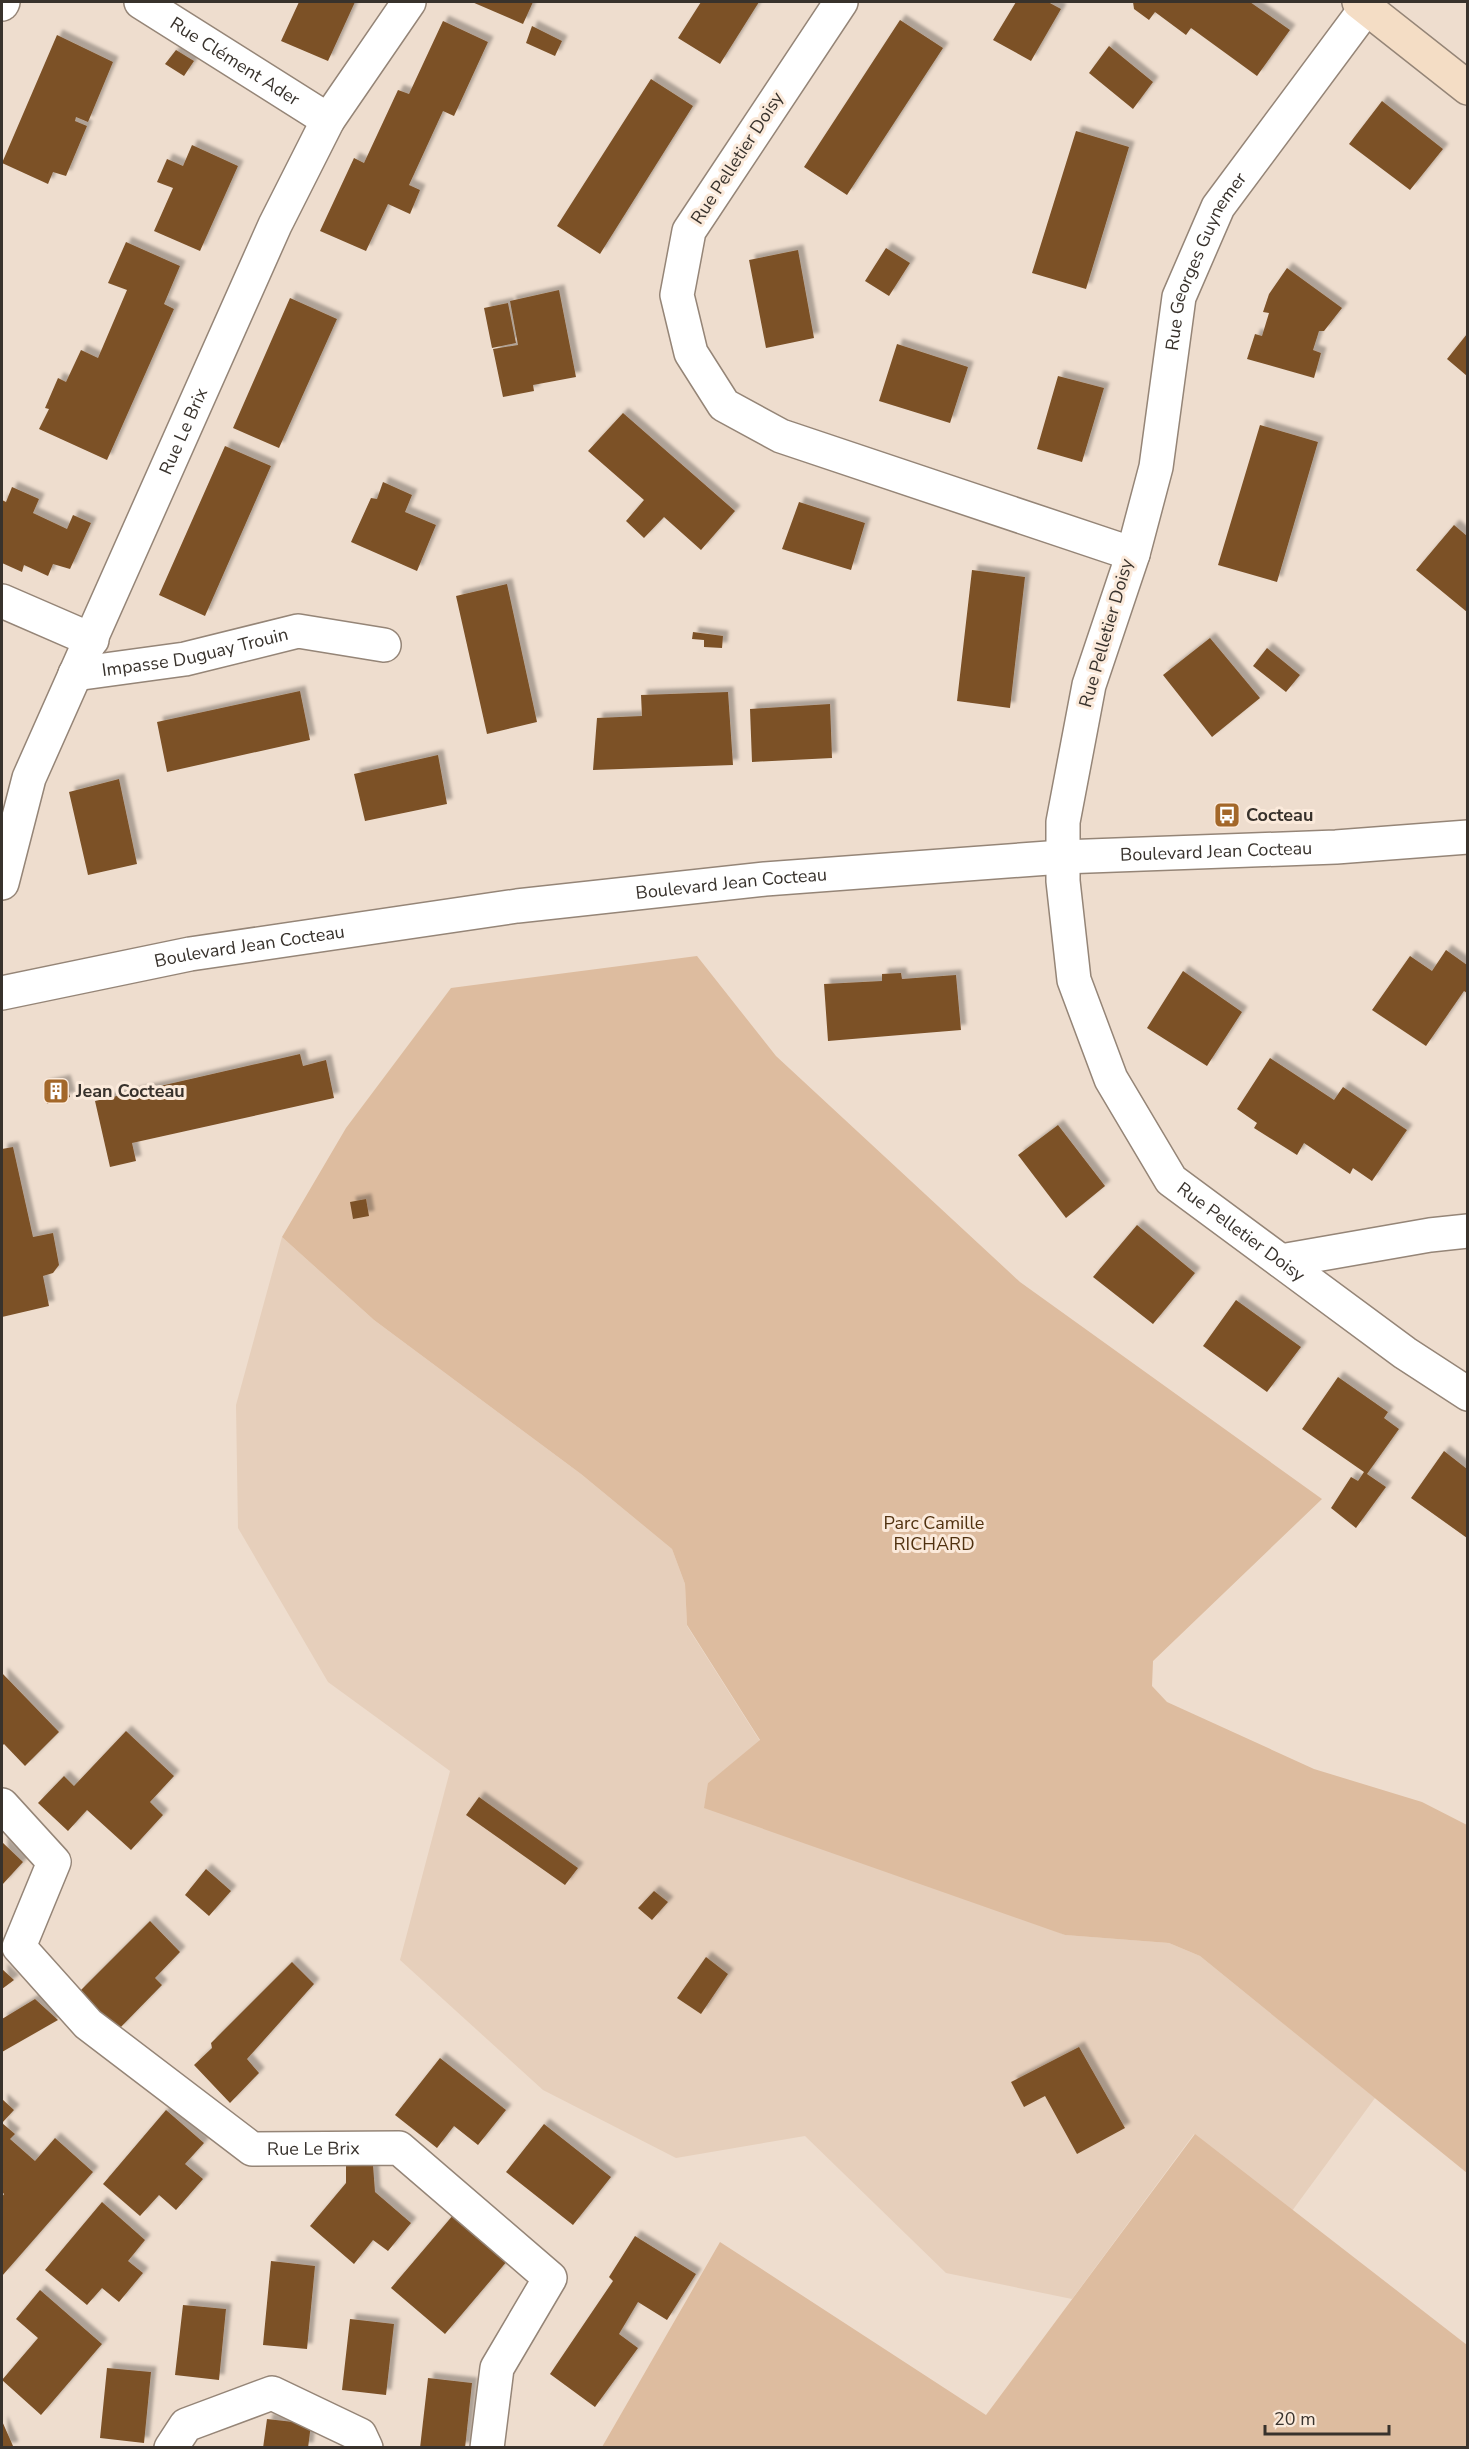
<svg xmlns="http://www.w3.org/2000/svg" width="1469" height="2449" font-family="'Nunito Sans',sans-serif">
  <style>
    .built { fill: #e6cfbb }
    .green { fill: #ddbc9f }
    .building { fill: #7b5128; filter: url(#shadow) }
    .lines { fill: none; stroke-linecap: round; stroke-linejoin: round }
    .street-casing { stroke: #958577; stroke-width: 36 }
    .secondary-casing { stroke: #958577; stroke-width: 36 }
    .street { stroke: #fff; stroke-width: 33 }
    .secondary { stroke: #f4ddc5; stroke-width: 33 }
    .labels { text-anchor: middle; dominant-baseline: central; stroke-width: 6; stroke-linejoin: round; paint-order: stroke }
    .street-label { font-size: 18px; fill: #38322c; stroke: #fbeadb }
    .poi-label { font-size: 18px; font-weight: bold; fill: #38322c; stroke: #fbeadb; text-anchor: start }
    .park-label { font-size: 18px; fill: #50310f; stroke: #fbeadb }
  </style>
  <defs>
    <filter id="shadow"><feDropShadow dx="5.5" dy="-5.5" stdDeviation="1.5" flood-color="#0004"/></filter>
  </defs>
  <rect width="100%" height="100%" fill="#eeddce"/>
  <path class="built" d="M282 1237 374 1320 581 1474 672 1549 685 1584 687 1626 760 1741 708 1783 1065 1935 1169 1943 1200 1956 1375 2098 1292 2211 1194 2134 1072 2299 946 2273 805 2136 676 2158 543 2090 400 1960 450 1771 328 1682 238 1528 236 1405Z"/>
  <path class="green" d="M697 956 776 1056 1020 1282 1322 1499 1153 1661 1152 1686 1167 1702 1314 1769 1422 1802 1467 1825V2173L1200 1956 1169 1943 1065 1935 704 1808 708 1783 760 1740 687 1625 685 1584 672 1549 581 1474 374 1320 282 1237 346 1128 451 988Z
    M1195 2134 1467 2345V2447H602L720 2242 986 2415Z"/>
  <path class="building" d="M299 2H355L328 61 281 41Z
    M472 2H533L523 24Z
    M701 2H759L720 64 678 38Z
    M1016 2H1048L1061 9 1031 61 993 40Z
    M1133 2H1250L1290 30 1257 76 1191 28 1186 35 1155 12 1149 20 1134 9Z
    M900 20 943 48 847 195 804 167Z
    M443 21 488 42 454 116 443 111 409 185 420 190 410 214 388 204 366 251 320 231 354 158 364 163 398 90 409 94Z
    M532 26 562 41 555 56 526 43Z
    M57 35 113 62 88 122 76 117 75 121 87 126 66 176 53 172 48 184 2 163Z
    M1109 46 1153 82 1133 109 1089 73Z
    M176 50 194 61 184 76 165 64Z
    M651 79 693 106 600 254 557 226Z
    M1382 101 1443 149 1410 190 1349 144Z
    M1076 131 1129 147 1086 289 1032 273Z
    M192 145 238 166 200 251 154 231 173 188 157 182 167 159 183 166Z
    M126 242 180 266 164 304 174 309 107 460 39 429 49 409 45 408 58 378 66 382 81 350 98 358 127 290 108 283Z
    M886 248 910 263 889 296 865 281Z
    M798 250 814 338 766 348 749 260Z
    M1287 268 1342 308 1324 331H1319L1313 350 1321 353 1314 378 1247 359 1255 334 1262 336 1269 313 1263 312 1269 294Z
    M559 290 576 377 533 385 534 391 503 397 493 349 518 345 510 301Z
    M290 298 337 319 279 448 233 428Z
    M508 303 516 343 492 348 484 308Z
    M1467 334V376L1447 359Z
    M897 344 968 367 950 423 879 401Z
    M1058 376 1104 388 1082 462 1037 449Z
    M623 413 735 511 701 550 664 517 644 538 626 521 644 500 588 451Z
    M1260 425 1318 442 1277 582 1218 565Z
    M225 446 271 466 205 616 159 595Z
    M383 482 412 495 405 512 436 525 417 571 351 542 371 498 377 499Z
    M12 487 39 499 33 513 67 529 73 515 91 523 70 569 53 564 48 576 24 565 22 572 2 563V500L6 502Z
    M799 502 865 523 851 570 782 549Z
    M1454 525 1467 536V612L1416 570Z
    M972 570 1025 577 1010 708 957 701Z
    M507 584 537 722 487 734 456 596Z
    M693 632 723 636 722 648 704 647V640L692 639Z
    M1210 638 1260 698 1212 737 1163 675Z
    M1267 648 1300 675 1286 692 1253 666Z
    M300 691 310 740 167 772 157 722Z
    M728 692 733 765 593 770 597 718 642 716 641 695Z
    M830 704 832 758 752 762 750 709Z
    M438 755 447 804 365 821 354 774Z
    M119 779 137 864 88 875 69 792Z
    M1446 950 1467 965V993L1464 991 1426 1046 1372 1010 1410 956 1432 971Z
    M1183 971 1242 1012 1207 1066 1147 1028Z
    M901 973 902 979 956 975 961 1030 828 1041 824 984 882 981V974Z
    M300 1054 303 1066 326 1060 334 1098 132 1143 136 1161 110 1167 95 1101Z
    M1270 1058 1334 1100 1343 1087 1407 1130 1372 1181 1353 1168 1350 1174 1304 1143 1297 1155 1254 1128 1257 1123 1237 1109Z
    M65 1080 70 1097 47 1104 43 1085Z
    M1058 1125 1105 1186 1066 1218 1018 1155Z
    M13 1147 33 1237 53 1233 59 1265 53 1273 43 1276 49 1306 2 1317V1149Z
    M366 1199 369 1216 353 1219 350 1202Z
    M1137 1225 1195 1273 1153 1324 1093 1277Z
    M1236 1300 1301 1347 1267 1392 1203 1346Z
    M1338 1377 1388 1412 1384 1418 1399 1429 1367 1474 1386 1487 1356 1528 1331 1508 1351 1477 1358 1481 1364 1472 1302 1429Z
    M1444 1451 1467 1469V1538L1411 1498Z
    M2 1673 59 1732 25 1766 4 1744 2 1746Z
    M126 1731 174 1776 150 1802 163 1815 131 1850 87 1810 68 1831 38 1803 64 1776 74 1786Z
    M479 1797 578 1868 565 1885 466 1815Z
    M2 1842 23 1862 2 1885Z
    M206 1869 231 1891 209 1916 185 1895Z
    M654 1891 668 1902 652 1920 638 1908Z
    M150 1921 180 1952 155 1978 162 1985 118 2030 79 1992Z
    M706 1957 728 1974 701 2014 677 1998Z
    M292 1962 314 1984 247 2059 259 2073 230 2103 194 2065 212 2048 211 2043Z
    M2 1969 14 1980 2 1989Z
    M35 1999 58 2020 2 2052V2019Z
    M1079 2047 1125 2128 1077 2154 1045 2096 1024 2107 1011 2082Z
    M440 2058 506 2110 478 2145 454 2126 437 2148 395 2115Z
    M2 2099 14 2110 2 2123 15 2134 10 2139 35 2161 55 2138 93 2172 2 2276V2197L4 2194 2 2192Z
    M166 2110 204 2143 185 2164 203 2179 176 2210 159 2195 140 2216 103 2184Z
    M544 2124 611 2177 573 2225 506 2172Z
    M373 2165 375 2192 411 2223 388 2251 373 2240 354 2264 310 2226 346 2183V2166Z
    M102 2202 145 2240 128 2261 143 2273 119 2302 102 2288 87 2305 45 2270Z
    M454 2214 508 2260 445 2334 391 2288Z
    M635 2236 696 2274 667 2320 638 2302 619 2334 638 2348 595 2407 550 2374 613 2281 609 2277Z
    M271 2261 315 2266 307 2349 263 2345Z
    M40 2290 102 2344 41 2415 2 2380 38 2338 16 2319Z
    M183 2305 226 2309 219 2380 175 2375Z
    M350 2319 394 2324 386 2395 342 2390Z
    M107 2368 151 2372 144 2443 100 2438Z
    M428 2378 472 2383 465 2448H420Z
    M267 2419 311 2424 308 2448H263Z
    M2 2421 13 2446 11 2448H2Z"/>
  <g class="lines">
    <defs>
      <g id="street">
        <path id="s1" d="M141 2 328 120"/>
        <path id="s2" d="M841 2 689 231 677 295 691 353 724 405 781 436 1133 554 1089 685 1063 822V881L1074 980 1111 1079 1171 1180 1405 1353 1468 1394"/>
        <path d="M2 4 3 2"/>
        <path id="s3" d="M1133 554 1156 467 1179 297 1218 207 1366 8"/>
        <path d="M2 601 92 640"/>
        <path id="s4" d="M75 674 185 659 298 631 384 645"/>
        <path id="s5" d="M2 883 29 778 275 225 328 120 409 2"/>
        <path id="s6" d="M2 993 190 954 517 906 765 879 1062 857 1336 847 1468 837"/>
        <path d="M1281 1261 1430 1235 1468 1231"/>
        <path id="s7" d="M2 1805 54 1862 19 1947 88 2024 252 2149 399 2148 550 2278 497 2368 487 2448"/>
        <path d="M171 2448 186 2425 272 2393 360 2435 366 2448"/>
      </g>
      <path id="secondary" d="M1359 2 1468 88"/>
    </defs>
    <use href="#street" class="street-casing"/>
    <use href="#secondary" class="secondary-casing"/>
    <use href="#street" class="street"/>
    <use href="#secondary" class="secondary"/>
  </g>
  <defs>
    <symbol id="bus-square" viewBox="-11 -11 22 22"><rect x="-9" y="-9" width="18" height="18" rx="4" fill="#a36729" stroke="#fbeadb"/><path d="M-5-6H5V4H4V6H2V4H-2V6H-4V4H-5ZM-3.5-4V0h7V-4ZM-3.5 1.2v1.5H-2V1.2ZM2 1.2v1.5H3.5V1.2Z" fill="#fff"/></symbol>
    <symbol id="building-square" viewBox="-11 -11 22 22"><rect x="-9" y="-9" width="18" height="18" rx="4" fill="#a36729" stroke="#fbeadb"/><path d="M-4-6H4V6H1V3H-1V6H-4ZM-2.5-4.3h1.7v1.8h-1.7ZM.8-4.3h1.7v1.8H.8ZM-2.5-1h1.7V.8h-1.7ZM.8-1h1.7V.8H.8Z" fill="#fff"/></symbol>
  </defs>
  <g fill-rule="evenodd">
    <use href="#bus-square" x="1212" y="800" width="30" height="30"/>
    <use href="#building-square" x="41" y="1076" width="30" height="30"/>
  </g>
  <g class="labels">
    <g class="street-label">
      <text stroke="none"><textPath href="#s1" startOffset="111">Rue Clément Ader</textPath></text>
      <text transform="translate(737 158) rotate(-57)">Rue Pelletier Doisy</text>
      <text stroke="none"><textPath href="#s3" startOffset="304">Rue Georges Guynemer</textPath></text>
      <text stroke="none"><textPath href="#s5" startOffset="488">Rue Le Brix</textPath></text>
      <text transform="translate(1106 633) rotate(-74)">Rue Pelletier Doisy</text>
      <text stroke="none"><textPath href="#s4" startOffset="122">Impasse Duguay Trouin</textPath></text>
      <text stroke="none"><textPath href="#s6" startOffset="1224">Boulevard Jean Cocteau</textPath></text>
      <text stroke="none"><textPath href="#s6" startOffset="738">Boulevard Jean Cocteau</textPath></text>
      <text stroke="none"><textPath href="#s6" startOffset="252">Boulevard Jean Cocteau</textPath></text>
      <text stroke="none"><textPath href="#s2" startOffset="1644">Rue Pelletier Doisy</textPath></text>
      <text stroke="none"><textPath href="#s7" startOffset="540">Rue Le Brix</textPath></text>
    </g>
    <g class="poi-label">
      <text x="1246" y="815">Cocteau</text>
      <text x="76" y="1091">Jean Cocteau</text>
    </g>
    <g class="park-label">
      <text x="934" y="1523">Parc Camille<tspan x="934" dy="21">RICHARD</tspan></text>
    </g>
  </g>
  <rect width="1469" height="2449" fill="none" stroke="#38322c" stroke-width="6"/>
  <path d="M1265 2425v9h124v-9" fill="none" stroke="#38322c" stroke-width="3"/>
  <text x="1274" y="2425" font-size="18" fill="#38322c" stroke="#fbeadb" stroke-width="4.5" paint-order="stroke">20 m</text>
</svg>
